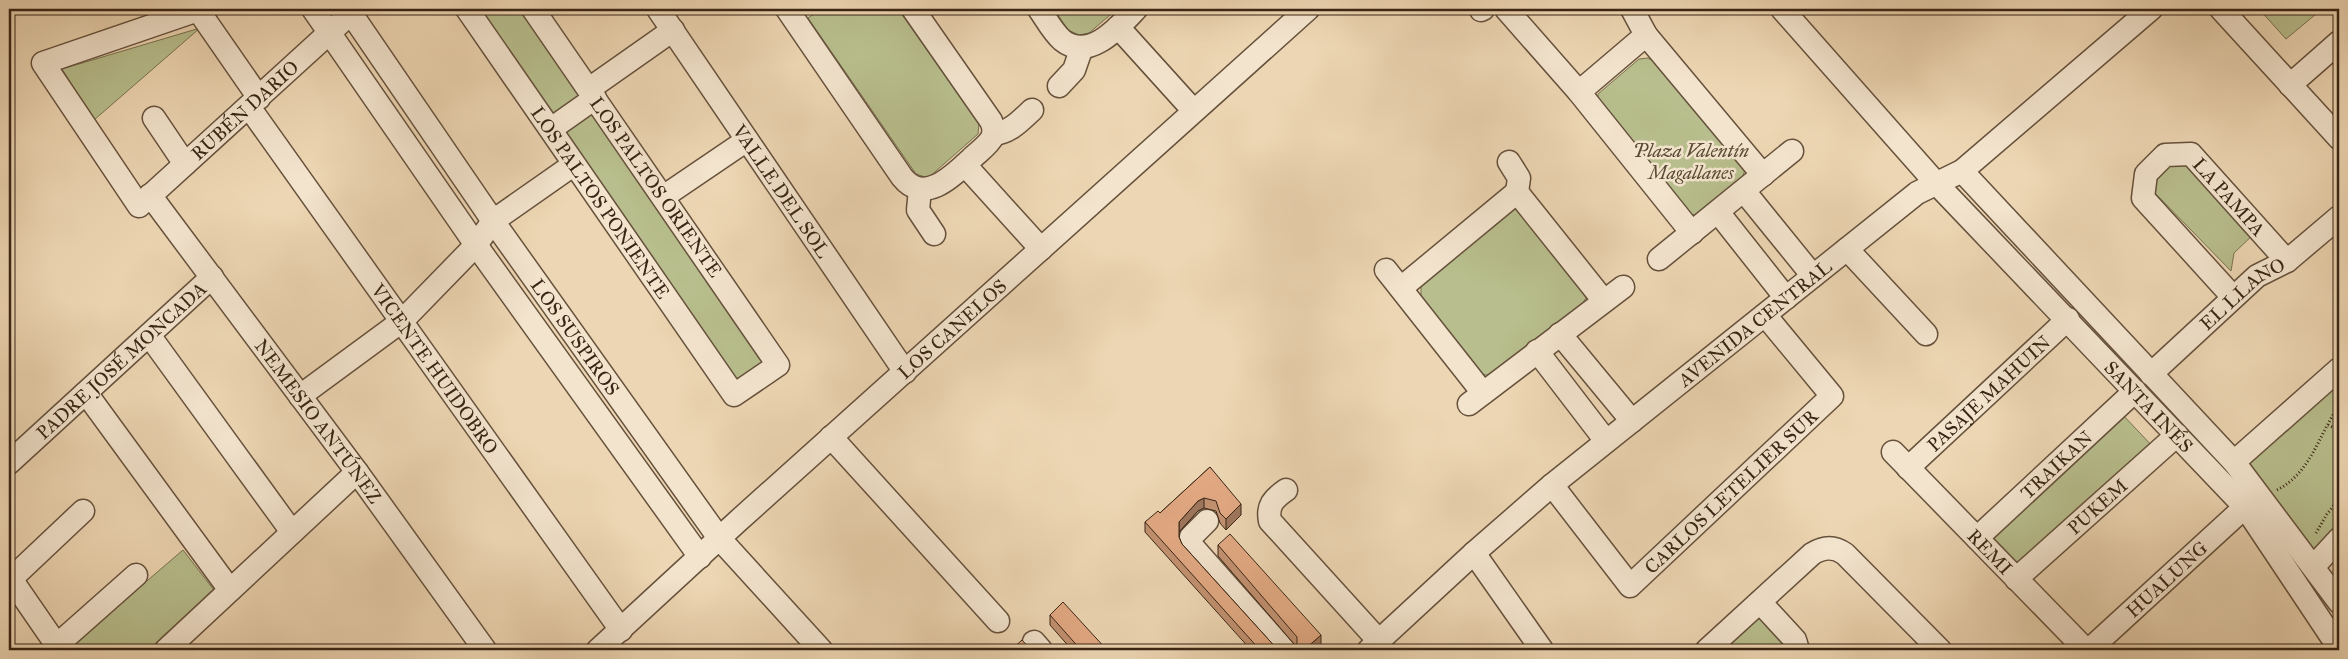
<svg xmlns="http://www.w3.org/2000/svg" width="2348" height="659" font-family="'IM FELL Great Primer',serif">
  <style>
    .green { fill: #b8be8d; stroke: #787251 }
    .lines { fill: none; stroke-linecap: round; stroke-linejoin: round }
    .minor-casing { stroke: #66513c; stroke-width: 25 }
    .path { stroke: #392515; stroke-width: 3; stroke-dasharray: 1 2.5; stroke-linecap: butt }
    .minor { stroke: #f3e4ce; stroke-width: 22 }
    .wall { fill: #c29171; stroke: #392515 }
    .shaded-wall { fill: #9e765c; stroke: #392515 }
    .building { fill: #e2a983; stroke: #392515 }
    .labels { text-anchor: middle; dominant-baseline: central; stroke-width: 5; stroke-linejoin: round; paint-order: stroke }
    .street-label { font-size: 19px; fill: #392515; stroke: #f3e4ce }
    .park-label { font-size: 19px; font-style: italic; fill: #594b33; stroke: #f3e4ce }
  </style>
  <rect width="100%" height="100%" fill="#edd6b3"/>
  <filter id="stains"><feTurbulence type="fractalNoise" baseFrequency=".004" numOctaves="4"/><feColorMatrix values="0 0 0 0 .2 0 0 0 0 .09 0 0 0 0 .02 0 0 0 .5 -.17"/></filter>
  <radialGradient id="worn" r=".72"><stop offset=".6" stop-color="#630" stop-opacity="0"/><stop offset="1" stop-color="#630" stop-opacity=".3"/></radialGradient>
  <path class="green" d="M473 9H524L769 359 742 384 728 377Z
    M821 9H898L979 123 978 134 928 178 916 174 808 18Z
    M1054 9H1117L1089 33 1079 35 1068 30Z
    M2259 9H2322L2286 39Z
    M200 28 94 120 62 69Z
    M1648 58 1658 64 1746 166 1743 176 1697 215 1686 214 1598 105V94L1639 59Z
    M2185 160 2257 231 2234 253 2231 271 2153 191 2159 173 2167 161Z
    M1518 209 1585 288 1586 298 1580 307 1491 376 1477 373 1421 299V285L1510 210Z
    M2339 383V528L2314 552 2250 476V461Z
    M2121 413 2155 449 2022 564H2013L1988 539Z
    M183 550 217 594 156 650H74L71 646Z
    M1756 617 1767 620 1790 650H1720Z"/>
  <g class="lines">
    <defs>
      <g id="minor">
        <path d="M313 9 476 245 700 557"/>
        <path id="s1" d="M348 9 493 221 719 538 821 650"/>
        <path id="s2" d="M467 9 734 395 778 365 533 9"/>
        <path id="s3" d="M658 9 905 372"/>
        <path d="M787 9 902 177C924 205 953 176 971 159 978 152 989 145 993 136 995 130 993 126 991 121L913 9"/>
        <path d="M1039 9C1046 19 1053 32 1062 40 1089 62 1119 27 1136 9"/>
        <path d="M1506 9 1579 92 1692 233"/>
        <path d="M1632 9 1646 35 1763 175"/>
        <path id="s4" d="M1782 9 1935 182 2245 507 2339 648"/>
        <path d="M2221 9 2339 138"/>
        <path d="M1481 10 1483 9"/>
        <path d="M1118 27 1193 110"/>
        <path d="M2290 85 2339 42"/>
        <path d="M1059 86 1074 70 1082 47"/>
        <path d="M589 89 673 30"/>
        <path d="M1579 92 1646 35"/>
        <path id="s5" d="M259 98 198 10 43 63 139 206 351 13"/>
        <path id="s6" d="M249 107 621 630"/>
        <path d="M154 118 185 164"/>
        <path d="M551 129 595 98"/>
        <path d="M993 134C1010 133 1021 120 1032 110"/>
        <path d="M1509 162 1519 178 1517 192"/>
        <path d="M965 165 1041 249"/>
        <path d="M1962 171 2234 462 2339 602"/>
        <path d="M920 189 918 210 934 234"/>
        <path d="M1744 191 1813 276"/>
        <path d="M1517 192 1604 301"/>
        <path id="s7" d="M150 195 357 472 485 650"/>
        <path d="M663 197 747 140"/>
        <path d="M1718 212 1786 298"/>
        <path d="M1847 249 1926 334"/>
        <path d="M1659 259 1792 151"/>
        <path d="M1386 270 1483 393"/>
        <path d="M1401 288 1517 192"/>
        <path id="s8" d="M2233 297 2143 198 2146 174 2165 155 2191 154 2287 261"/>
        <path d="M1560 334 1632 421"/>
        <path d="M149 335 292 532"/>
        <path d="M1537 351 1606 441"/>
        <path id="s9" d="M2151 374 2257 276 2287 261 2339 217"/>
        <path d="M86 393 230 590"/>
        <path d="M300 396 402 321 476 245 493 221 573 165"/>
        <path d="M1469 404 1623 287"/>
        <path d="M831 437 998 621"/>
        <path id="s10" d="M1893 452 2086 650"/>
        <path d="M2234 462 2339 369"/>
        <path id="s11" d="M9 463 212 277"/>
        <path id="s12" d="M1908 468 2068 319"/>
        <path id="s13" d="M1552 485 1630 586 1832 396 1765 315"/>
        <path d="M1286 490C1273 499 1267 506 1270 521L1379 641"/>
        <path d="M1207 521 1191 537 1192 546 1284 650"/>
        <path id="s14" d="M1977 538 2135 391"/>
        <path d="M1474 553 1542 650"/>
        <path d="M2314 566 2339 539"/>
        <path d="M9 576 60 650"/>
        <path d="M11 579 83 511"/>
        <path id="s15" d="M2016 579 2177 435"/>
        <path d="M1760 602 1795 640 1798 650"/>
        <path d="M1034 642 1041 650"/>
        <path d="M57 645 136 575"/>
        <path d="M166 650 357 472"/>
        <path id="s16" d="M598 650 738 521 1308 9"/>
        <path id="s17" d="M1369 650 1474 553 1552 485 1917 193 1962 171 2151 9"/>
        <path d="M1707 650 1812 554C1823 547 1834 546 1845 554L1940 650"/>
        <path id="s18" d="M2089 650 2245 507"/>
      </g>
    </defs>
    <use href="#minor" class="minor-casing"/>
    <path class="path" d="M2328 425 2339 430
      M2277 490C2312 472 2318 435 2339 406
      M2316 533 2327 514 2339 499"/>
    <use href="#minor" class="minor"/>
  </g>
  <path class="wall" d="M1210 467 1241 515 1226 530 1220 523 1216 511 1204 508 1198 511 1179 532V537L1182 544 1278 650H1251L1145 532V522L1160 513Z
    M1218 545 1321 645 1293 649 1295 645 1218 556Z
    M1050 615 1107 650H1072L1050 625Z"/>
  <path class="shaded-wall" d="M1204 498V508L1198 511 1179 532V522L1198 501Z
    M1241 504V515L1226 530V519Z
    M1321 635V645L1316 650H1304Z"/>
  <path class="building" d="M1210 467 1241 504 1226 519 1220 513 1216 501 1204 498 1198 501 1179 522V537L1182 544 1278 650H1260L1145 522 1158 511 1160 513Z
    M1230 534 1321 635 1304 650H1291L1293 649 1297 643V637L1218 545Z
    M1063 602 1107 650H1081L1050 615Z
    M1022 640 1031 650H1011Z"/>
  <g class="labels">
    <g class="street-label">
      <text stroke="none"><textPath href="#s5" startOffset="586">RUBÉN DARIO</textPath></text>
      <text transform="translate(656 187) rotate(55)">LOS PALTOS ORIENTE</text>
      <text stroke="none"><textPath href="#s3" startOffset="220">VALLE DEL SOL</textPath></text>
      <text stroke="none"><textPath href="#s8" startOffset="268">LA PAMPA</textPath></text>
      <text stroke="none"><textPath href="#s2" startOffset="235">LOS PALTOS PONIENTE</textPath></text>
      <text stroke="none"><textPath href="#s9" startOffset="122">EL LLANO</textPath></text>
      <text stroke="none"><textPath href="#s17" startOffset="506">AVENIDA CENTRAL</textPath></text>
      <text stroke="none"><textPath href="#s16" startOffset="478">LOS CANELOS</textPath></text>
      <text stroke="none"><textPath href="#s1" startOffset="399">LOS SUSPIROS</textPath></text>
      <text stroke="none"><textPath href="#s11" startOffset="152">PADRE JOSÉ MONCADA</textPath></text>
      <text stroke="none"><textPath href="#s6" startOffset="321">VICENTE HUIDOBRO</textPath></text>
      <text stroke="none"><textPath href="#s12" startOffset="110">PASAJE MAHUIN</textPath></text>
      <text stroke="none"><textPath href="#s4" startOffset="541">SANTA INÉS</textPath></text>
      <text stroke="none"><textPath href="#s7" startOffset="282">NEMESIO ANTÚNEZ</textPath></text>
      <text stroke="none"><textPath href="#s14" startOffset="108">TRAIKAN</textPath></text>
      <text stroke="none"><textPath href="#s13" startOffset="266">CARLOS LETELIER SUR</textPath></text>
      <text stroke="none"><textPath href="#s15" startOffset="109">PUKEM</textPath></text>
      <text stroke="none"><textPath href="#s10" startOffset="139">REMI</textPath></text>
      <text stroke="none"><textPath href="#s18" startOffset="105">HUALUNG</textPath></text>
    </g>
    <g class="park-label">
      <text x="1691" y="150">Plaza Valentín<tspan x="1691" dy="22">Magallanes</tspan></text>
    </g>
  </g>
  <rect width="2348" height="659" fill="none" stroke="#edd6b3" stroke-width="30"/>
  <rect x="10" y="10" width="2328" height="639" fill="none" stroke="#392515" stroke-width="2.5"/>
  <rect x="15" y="15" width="2318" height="629" fill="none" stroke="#392515"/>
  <rect width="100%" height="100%" filter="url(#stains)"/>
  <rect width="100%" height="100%" fill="url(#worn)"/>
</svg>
